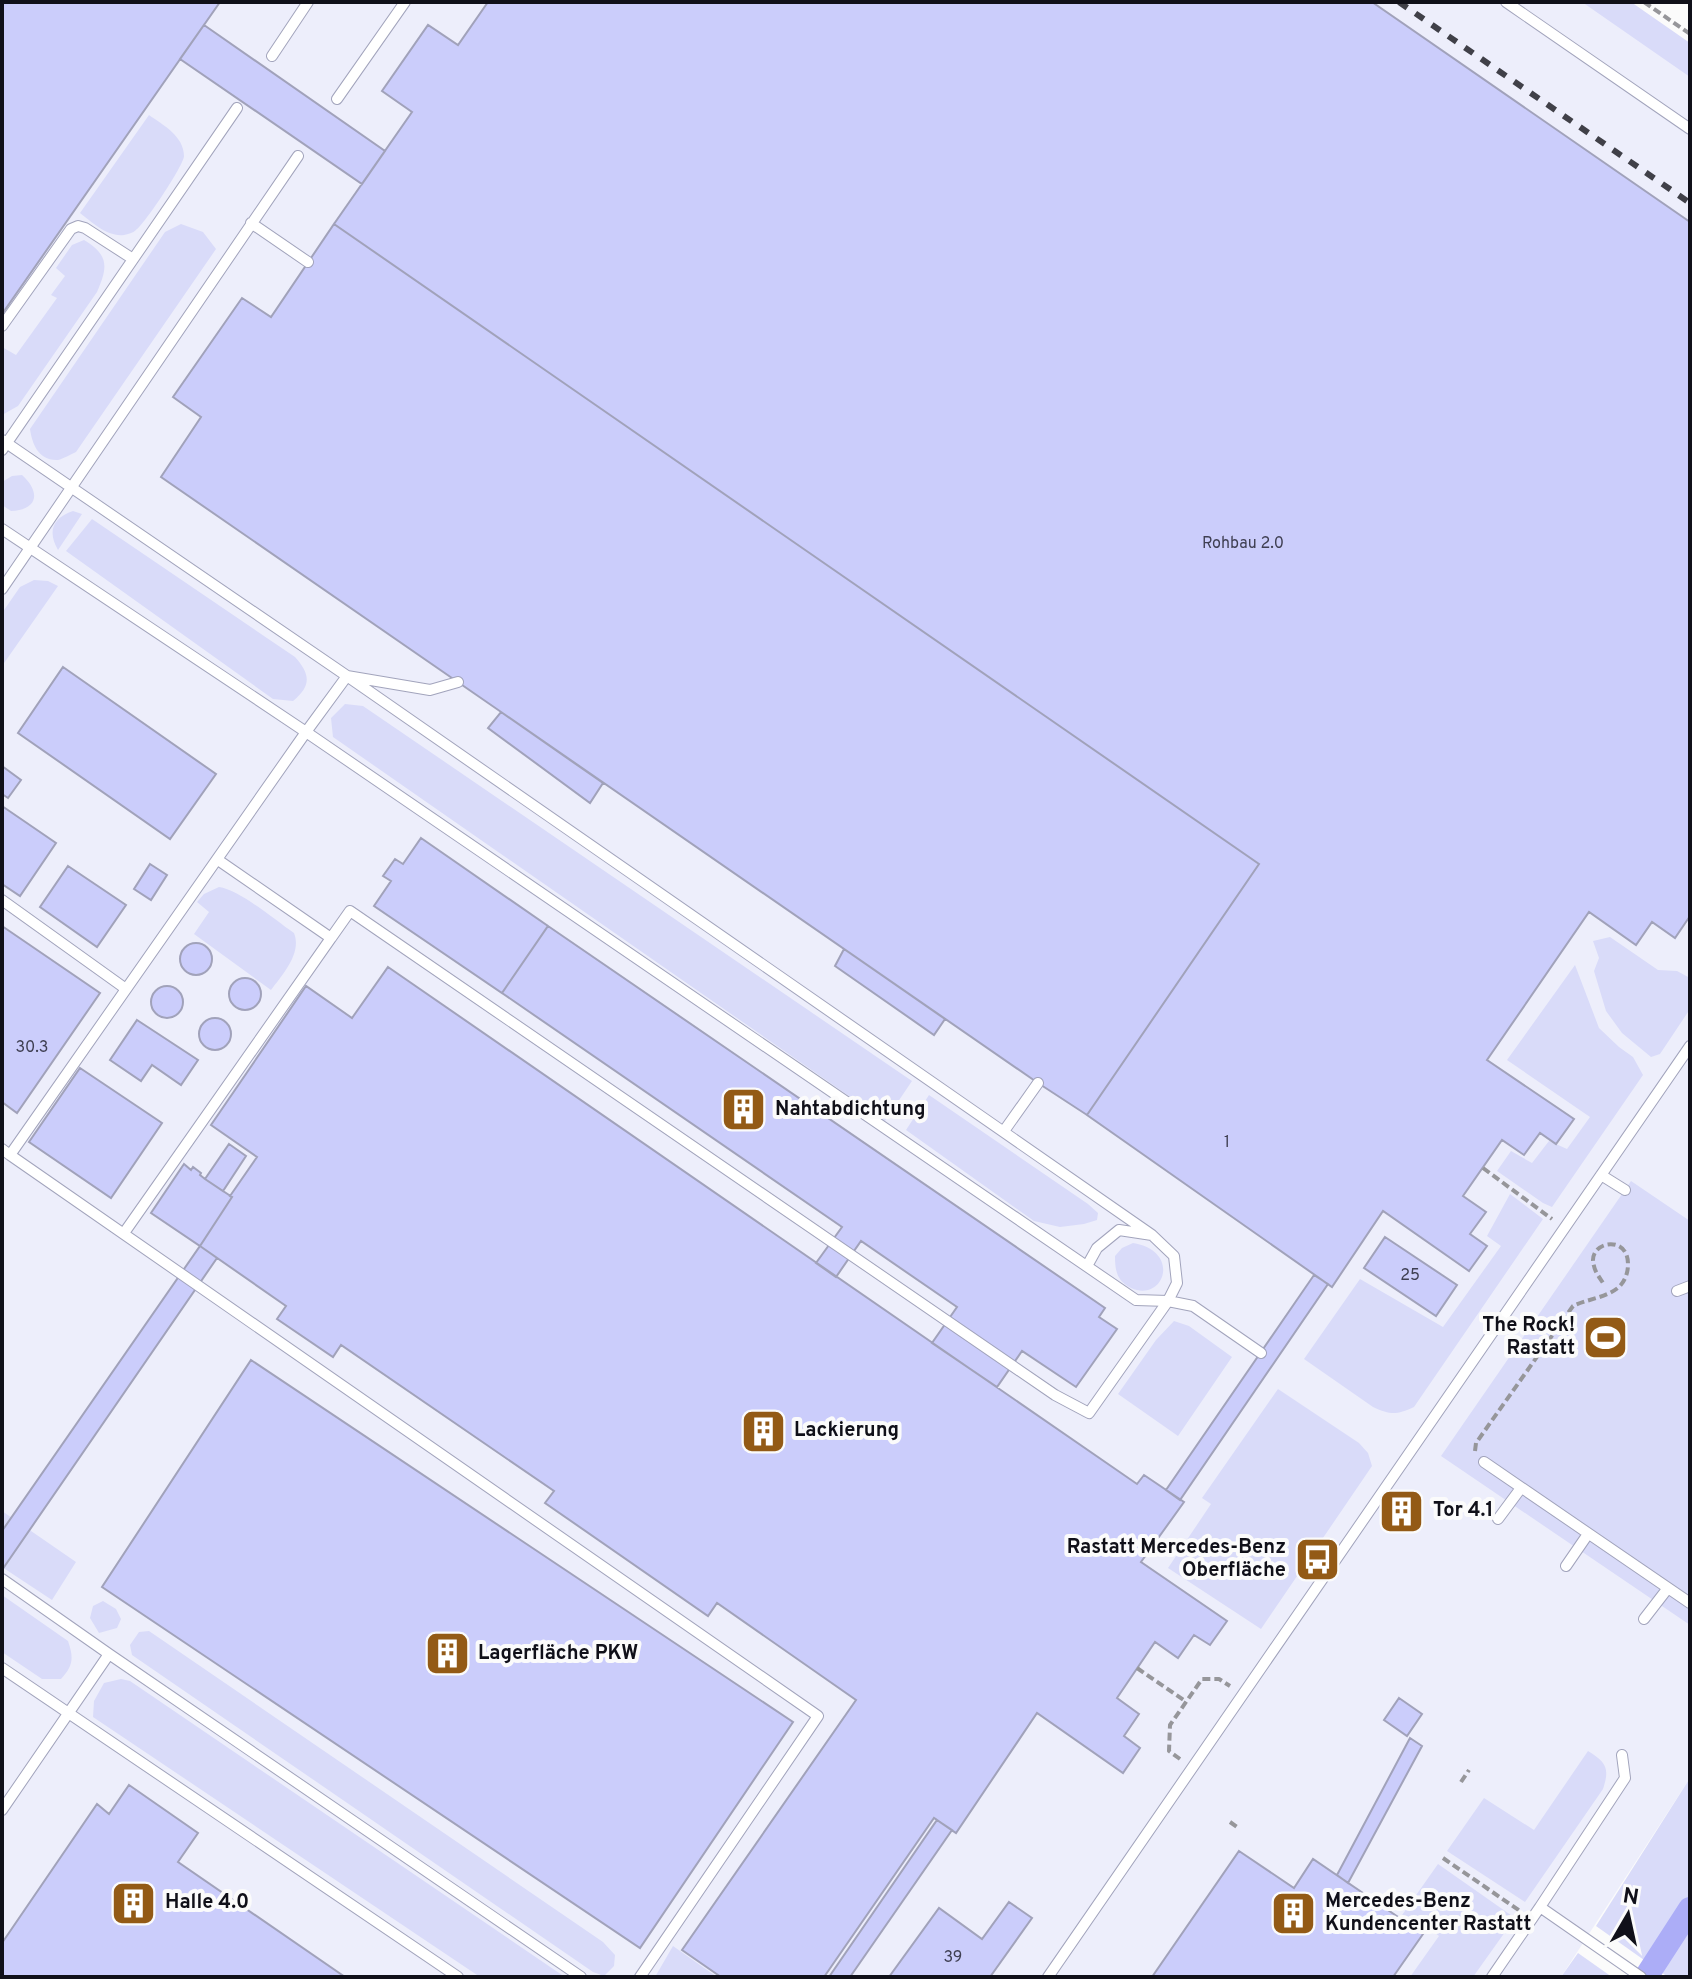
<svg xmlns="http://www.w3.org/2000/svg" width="1692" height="1979" font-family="Overpass,sans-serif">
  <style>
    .built { fill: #edeefb }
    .green { fill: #d9dbf9 }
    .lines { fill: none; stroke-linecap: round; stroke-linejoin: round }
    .canal { stroke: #acadf7; stroke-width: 24 }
    .building { fill: #cbcdfb; stroke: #a1a2ba; stroke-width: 2 }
    .service-casing { stroke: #a2a4bc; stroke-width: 12 }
    .path { stroke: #96969a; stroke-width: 4; stroke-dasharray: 8 4; stroke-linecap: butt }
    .service { stroke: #fff; stroke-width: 10 }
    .rail { stroke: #404048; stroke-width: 6; stroke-dasharray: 10 10; stroke-linecap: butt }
    .labels { text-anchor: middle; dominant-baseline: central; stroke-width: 8; stroke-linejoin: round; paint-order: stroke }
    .number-label { font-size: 16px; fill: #3f3f52 }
    .poi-label { font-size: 20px; font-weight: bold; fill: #101019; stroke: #fbfbfb; text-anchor: start }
  </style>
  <rect width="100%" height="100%" fill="#fbfbfb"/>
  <path class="built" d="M2 2H1619L1690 51V1778L1561 1977H2Z"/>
  <path class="green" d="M1582 2H1631L1690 43V77Z
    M149 115C163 125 184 136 184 156 184 165 144 225 136 230 133 233 128 234 124 235 107 237 92 222 80 213Z
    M181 224 203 232 216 249 76 452C71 454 63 459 58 460 38 461 32 443 30 429L165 232Z
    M84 240C109 255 108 267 97 292L18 406 2 415V347L16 355 57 298 51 295 65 276 56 268 72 245Z
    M22 475C41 492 38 510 11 511L2 505V482L12 476Z
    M73 511 82 514 58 550C47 531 53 518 73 511Z
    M92 519 295 657C310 674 312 685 293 701L273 699 66 551Z
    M34 580 48 581 58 586 2 666V613L20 587Z
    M345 704 363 706 912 1081 885 1121 333 737 331 718Z
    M219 887C240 890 275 920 294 933 302 953 283 974 271 990L194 934 209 912 197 902 204 894Z
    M1610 937 1658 970 1677 971 1690 978V1009L1660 1054 1651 1057 1622 1033 1606 1011 1594 971 1599 958 1593 941Z
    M1575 965 1599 1028 1619 1047 1633 1057 1643 1075 1552 1207 1543 1203 1497 1171 1511 1151 1532 1163 1549 1141 1567 1149 1590 1117 1507 1060Z
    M929 1095 1088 1204 1098 1213 1097 1220 1084 1224 1060 1227 1034 1221 906 1130Z
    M1631 1181 1690 1221V1625L1441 1456Z
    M1510 1194 1543 1219 1414 1407C1396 1415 1391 1415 1373 1407L1304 1359 1360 1279 1443 1327 1501 1246 1487 1236Z
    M1133 1243C1182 1251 1164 1303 1131 1288 1117 1281 1115 1271 1115 1256L1122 1248Z
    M1174 1321 1189 1326 1232 1357 1178 1436 1118 1394 1156 1340Z
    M1278 1389 1359 1443 1368 1453 1372 1466 1261 1629 1168 1568 1211 1504 1202 1498Z
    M2 1511 76 1562 52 1600 2 1567Z
    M2 1595 68 1641C74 1658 73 1666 61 1679H42L2 1652Z
    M103 1601 116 1609 121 1619 117 1628 99 1633 90 1618 93 1606Z
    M149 1631 603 1942 615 1955 614 1966 604 1976 593 1972 132 1655 130 1645 139 1632Z
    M121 1679 130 1681 562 1975V1977H480L93 1717 94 1701 104 1683Z
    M1588 1751C1606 1762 1610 1768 1603 1789L1525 1902 1447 1851 1484 1798 1534 1830Z
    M1690 1778V1977H1668L1596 1926Z
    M1438 1864 1515 1918 1473 1977H1410L1439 1936 1425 1925 1420 1932 1400 1918Z
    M673 1946 717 1977H655Z
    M1578 1953 1612 1977H1561Z"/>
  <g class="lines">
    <path class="canal" d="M1646 1977 1690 1909"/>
  </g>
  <path class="building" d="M2 2H220L2 314Z
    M488 2H1372L1690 222V916L1675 938 1652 922 1636 945 1589 912 1487 1060 1574 1119 1556 1144 1540 1133 1524 1155 1502 1140 1463 1196 1486 1212 1470 1234 1487 1246 1469 1271 1383 1211 1332 1287 1087 1115 1259 864 334 224 412 112 382 91 428 25 458 45Z
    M204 25 385 151 362 184 180 59Z
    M334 224 1259 864 1087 1115 1038 1083 161 477 201 417 173 397 242 298 271 317Z
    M63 667 216 774 170 839 18 733Z
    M501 712 603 783 590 803 488 728Z
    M2 766 21 780 8 798 2 794Z
    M2 806 56 843 20 896 2 884Z
    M421 838 548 926 502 993 374 906 391 881 383 876 395 859 403 864Z
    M150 864 167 875 151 900 134 889Z
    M68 866 126 905 97 947 40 907Z
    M2 926 100 993 17 1113 2 1102Z
    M548 926 1105 1308 1099 1317 1117 1329 1076 1387 1022 1351 997 1387 932 1343 957 1307 861 1241 836 1277 816 1263 842 1227 502 993Z
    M180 959a16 16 0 1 1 32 0a16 16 0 1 1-32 0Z
    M844 949 945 1019 934 1035 835 966Z
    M388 967 1137 1484 1144 1475 1184 1502 1141 1562 1227 1621 1210 1645 1194 1635 1178 1658 1155 1642 1117 1698 1139 1714 1124 1736 1140 1748 1123 1773 1037 1713 956 1833 934 1818 824 1977H721L682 1950 856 1700 717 1603 708 1616 545 1503 554 1491 341 1345 333 1357 277 1319 286 1306 200 1246 232 1197 230 1196 257 1157 211 1125 306 986 352 1018Z
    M229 994a16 16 0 1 1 32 0a16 16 0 1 1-32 0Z
    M151 1002a16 16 0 1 1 32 0a16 16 0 1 1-32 0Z
    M199 1034a16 16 0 1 1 32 0a16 16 0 1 1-32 0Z
    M137 1020 198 1060 181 1085 152 1065 141 1081 110 1060Z
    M80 1068 162 1123 111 1198 29 1142Z
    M229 1144 246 1156 223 1191 205 1179Z
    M184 1164 191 1170 193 1167 201 1173 200 1175 205 1179 232 1197 200 1246 151 1213Z
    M1385 1237 1457 1285 1436 1316 1364 1268Z
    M200 1246 217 1258 2 1570V1531Z
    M1314 1275 1328 1284 1180 1500 1166 1490Z
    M251 1360 793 1722 640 1948 102 1587Z
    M1403 1502 1410 1508 1402 1520 1395 1515Z
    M1399 1698 1422 1714 1407 1736 1384 1720Z
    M1410 1738 1422 1746 1348 1883 1337 1875Z
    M129 1785 198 1833 178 1862 345 1977H2V1943L97 1804 109 1814Z
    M937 1820 952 1830 850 1977H829Z
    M1239 1851 1294 1888 1313 1859 1423 1934 1393 1977H1152Z
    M1009 1902 1032 1918 990 1977H889L939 1908 982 1939Z"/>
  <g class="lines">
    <defs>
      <path id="service" d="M1506 2 1690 129
        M272 56 308 2
        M337 99 405 2
        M251 223 308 262
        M2 326 71 229 78 226 85 228 133 259
        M2 440 347 676 1152 1235
        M2 450 237 108
        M2 529 306 732 1136 1300 1168 1301 1193 1306 1261 1353
        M2 589 298 156
        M218 860 331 938 350 911 1055 1395 1089 1413 1168 1301 1177 1283 1174 1256 1152 1235 1119 1230 1097 1248 1087 1266
        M2 900 126 989
        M1004 1131 1038 1083
        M2 1149 10 1155 306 732 347 676 430 690 458 682
        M10 1155 818 1716 640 1977
        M1601 1175 1625 1190
        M124 1233 331 938
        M1677 1291 1690 1286
        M1484 1462 1690 1603
        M1498 1519 1521 1488
        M1566 1566 1588 1534
        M2 1579 109 1654 581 1977
        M1644 1619 1668 1588
        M2 1668 458 1977
        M1622 1755 1625 1778 1540 1907 1641 1977
        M2 1810 109 1654
        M1048 1977 1690 1046
        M1492 1977 1540 1907"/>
    </defs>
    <use href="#service" class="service-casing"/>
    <path class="path" d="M1644 2 1690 34
      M1483 1168 1552 1219
      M1475 1451 1476 1443 1573 1306C1587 1299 1606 1298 1619 1287 1625 1281 1628 1273 1628 1264 1628 1233 1586 1242 1594 1266 1595 1272 1600 1278 1603 1283
      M1137 1668 1185 1701
      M1180 1759 1169 1751 1170 1725 1202 1679H1219L1230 1686
      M1461 1782 1469 1770
      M1230 1822 1237 1827
      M1443 1858 1520 1911"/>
    <use href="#service" class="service"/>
    <path class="rail" d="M1399 2 1690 203"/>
  </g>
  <defs>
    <symbol id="building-square" viewBox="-11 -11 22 22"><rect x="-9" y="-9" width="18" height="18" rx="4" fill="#935a16" stroke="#fbfbfb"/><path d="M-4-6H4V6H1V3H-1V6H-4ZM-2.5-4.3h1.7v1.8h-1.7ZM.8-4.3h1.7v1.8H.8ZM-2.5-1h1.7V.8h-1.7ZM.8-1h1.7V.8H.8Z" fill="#fff"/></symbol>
    <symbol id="stadium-square" viewBox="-11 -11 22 22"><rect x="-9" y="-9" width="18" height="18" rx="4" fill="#935a16" stroke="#fbfbfb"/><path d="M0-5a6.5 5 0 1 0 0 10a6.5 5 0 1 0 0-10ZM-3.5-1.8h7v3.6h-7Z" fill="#fff"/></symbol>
    <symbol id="bus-square" viewBox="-11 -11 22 22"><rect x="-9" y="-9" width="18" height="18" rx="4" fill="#935a16" stroke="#fbfbfb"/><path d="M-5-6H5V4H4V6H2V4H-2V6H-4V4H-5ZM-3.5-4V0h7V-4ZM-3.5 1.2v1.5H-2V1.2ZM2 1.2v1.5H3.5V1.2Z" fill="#fff"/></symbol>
  </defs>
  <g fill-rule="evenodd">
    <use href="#building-square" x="718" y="1084" width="51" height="51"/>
    <use href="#stadium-square" x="1580" y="1312" width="51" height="51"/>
    <use href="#building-square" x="738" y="1406" width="51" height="51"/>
    <use href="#building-square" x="1376" y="1486" width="51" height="51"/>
    <use href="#bus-square" x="1292" y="1534" width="51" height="51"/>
    <use href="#building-square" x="422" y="1628" width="51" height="51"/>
    <use href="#building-square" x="108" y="1878" width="51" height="51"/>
    <use href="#building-square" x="1268" y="1888" width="51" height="51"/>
  </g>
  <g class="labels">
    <g class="number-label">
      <text x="1243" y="544">Rohbau 2.0</text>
      <text x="32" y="1048">30.3</text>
      <text x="1227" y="1143">1</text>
      <text x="1410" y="1276">25</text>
      <text x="953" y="1958">39</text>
    </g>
    <g class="poi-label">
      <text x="775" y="1110">Nahtabdichtung</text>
      <text x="1575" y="1326" text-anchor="end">The Rock!<tspan x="1575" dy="23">Rastatt</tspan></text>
      <text x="794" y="1431">Lackierung</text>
      <text x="1433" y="1511">Tor 4.1</text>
      <text x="1286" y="1548" text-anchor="end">Rastatt Mercedes-Benz<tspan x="1286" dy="23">Oberfläche</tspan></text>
      <text x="478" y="1654">Lagerfläche PKW</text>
      <text x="1325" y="1902">Mercedes-Benz<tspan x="1325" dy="23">Kundencenter Rastatt</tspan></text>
      <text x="165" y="1903">Halle 4.0</text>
    </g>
  </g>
  <rect width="1692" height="1979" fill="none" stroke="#101019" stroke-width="8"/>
  <g transform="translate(1628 1915) rotate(9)" stroke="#fbfbfb" stroke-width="6" paint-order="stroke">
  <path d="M0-6L14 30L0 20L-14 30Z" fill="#101019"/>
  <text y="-12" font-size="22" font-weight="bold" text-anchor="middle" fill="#101019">N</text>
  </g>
</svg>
